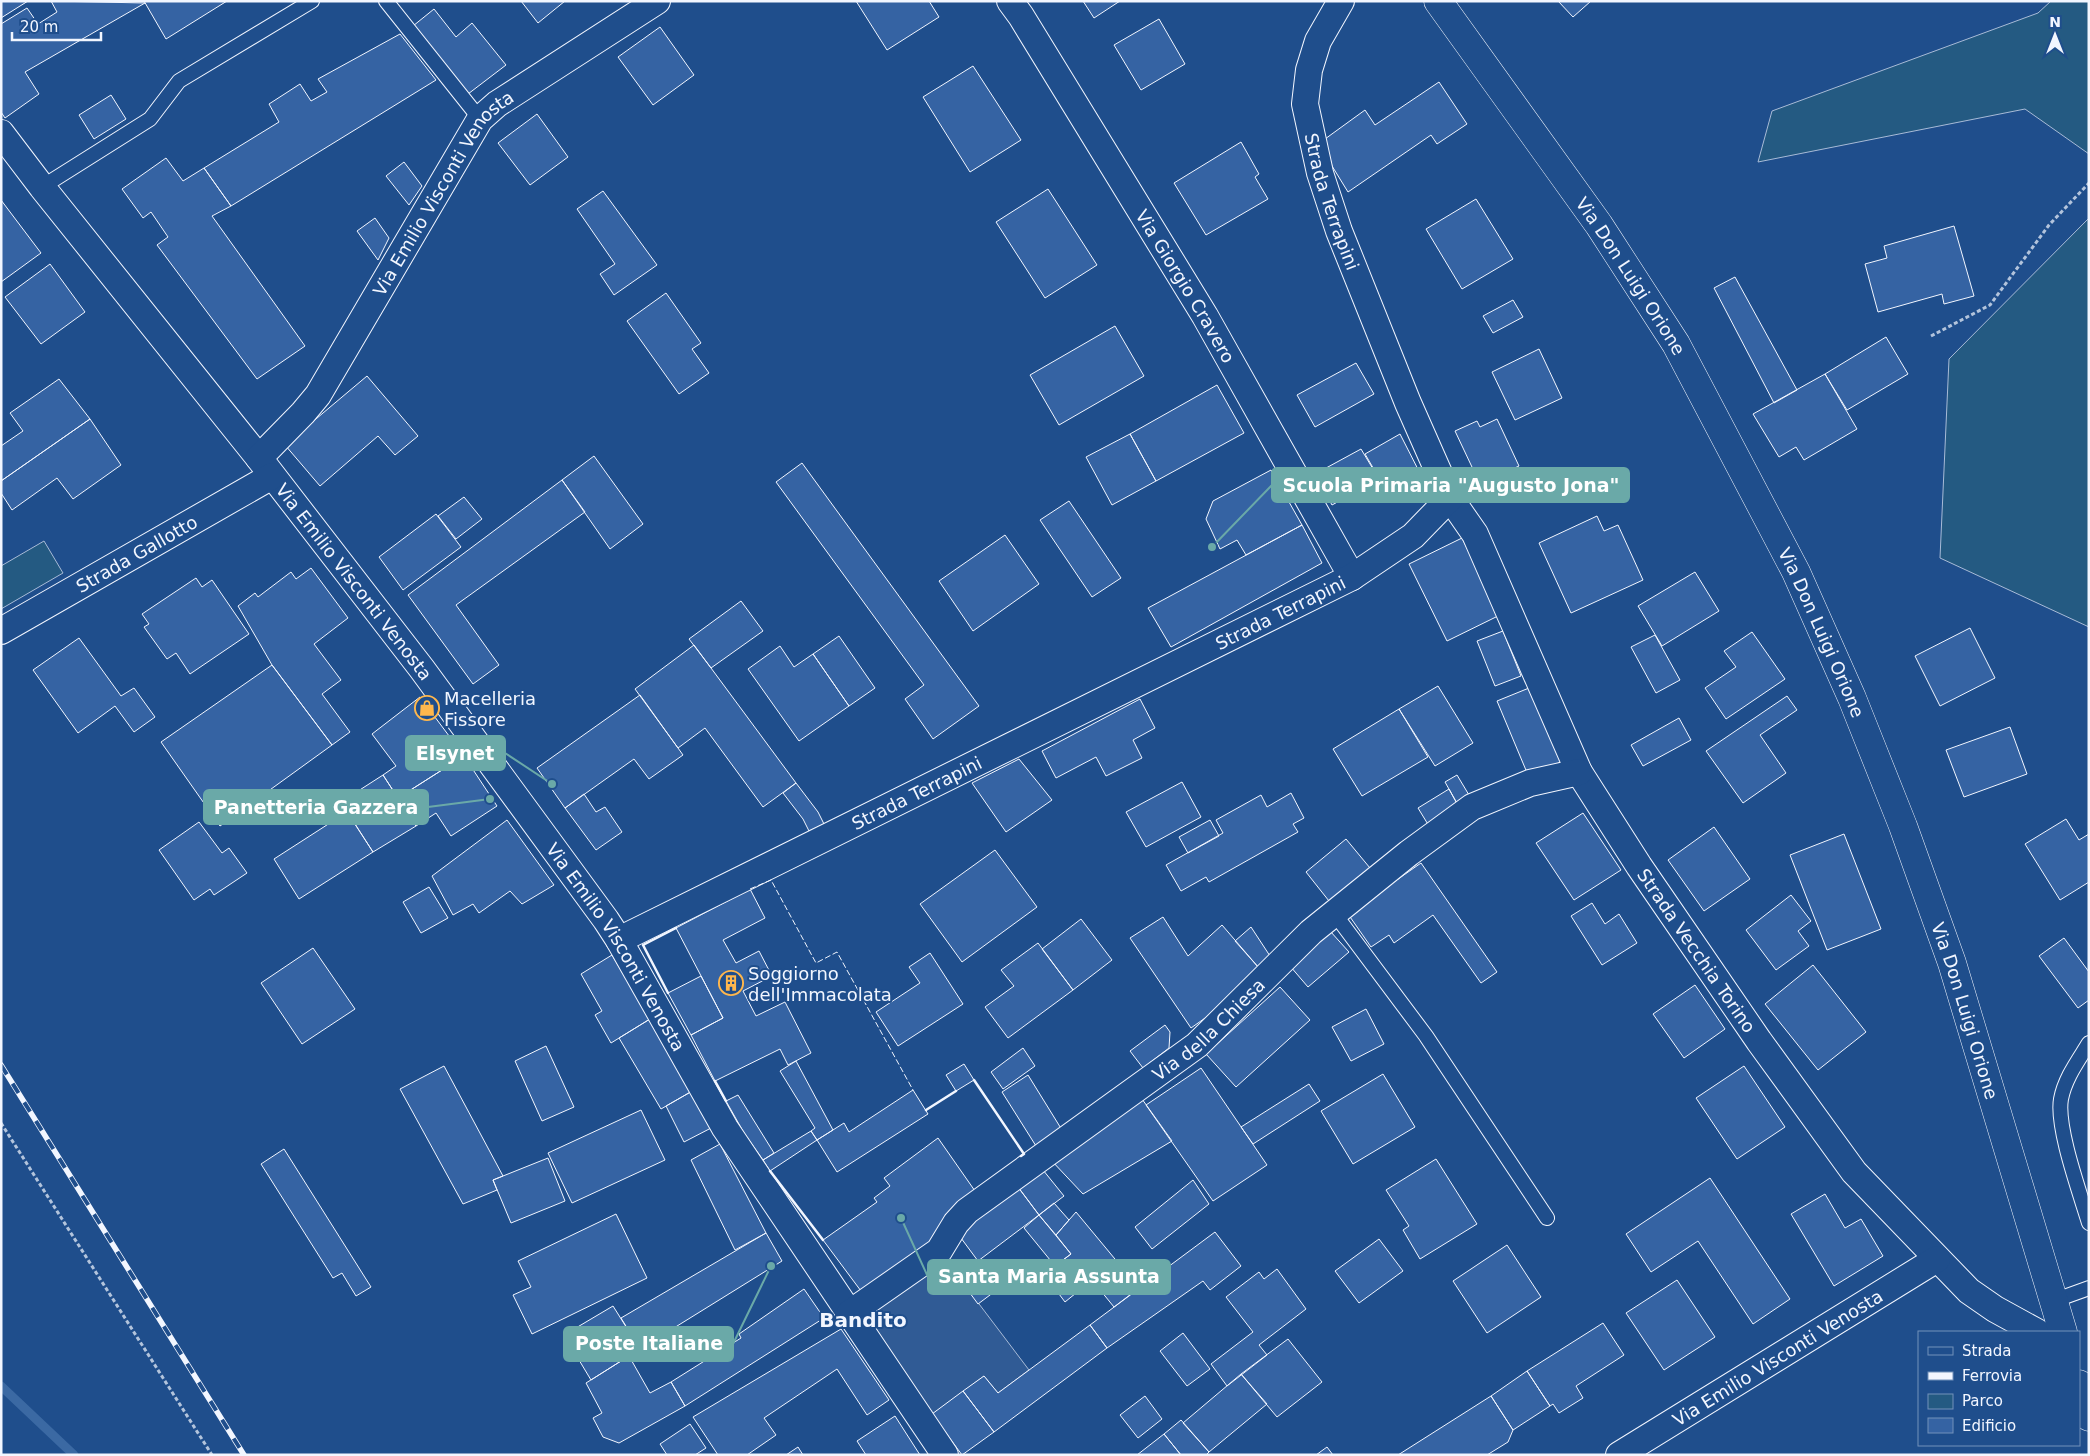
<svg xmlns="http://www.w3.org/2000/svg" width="2090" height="1456" font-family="'DejaVu Sans',sans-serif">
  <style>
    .green { fill: #245a82; stroke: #a8bbd7 }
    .parking { fill: #305b95; stroke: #a8bbd7 }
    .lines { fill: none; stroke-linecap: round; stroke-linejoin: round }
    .stream { stroke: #3b69a3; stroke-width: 9 }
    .building { fill: #3563a3; stroke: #f2f6ff }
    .service-casing { stroke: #f2f6ff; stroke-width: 16 }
    .minor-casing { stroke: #f2f6ff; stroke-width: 28 }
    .primary-casing { stroke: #f2f6ff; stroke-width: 29 }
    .path { stroke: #b3c4dc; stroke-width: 3; stroke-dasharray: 4 2.5; stroke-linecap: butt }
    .service { stroke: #1f4e8c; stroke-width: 14 }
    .minor { stroke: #1f4e8c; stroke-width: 26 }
    .primary { stroke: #1f4e8c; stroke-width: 28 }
    .rail-casing { stroke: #f2f6ff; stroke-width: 5.5 }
    .rail { stroke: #1f4e8c; stroke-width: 4; stroke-dasharray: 11; stroke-linecap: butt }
    .fence { stroke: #f2f6ff; stroke-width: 1; stroke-dasharray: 6 2.5; stroke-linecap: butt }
    .wall { stroke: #f2f6ff; stroke-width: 2.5 }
    .labels { text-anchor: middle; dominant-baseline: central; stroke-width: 4; stroke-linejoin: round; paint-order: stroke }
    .street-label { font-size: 18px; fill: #f2f6ff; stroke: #1f4e8c }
    .poi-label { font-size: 18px; fill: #f2f6ff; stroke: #1f4e8c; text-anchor: start }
    .quarter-label { font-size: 20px; font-weight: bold; fill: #f2f6ff; stroke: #1f4e8c }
    .leader { fill: none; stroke: #6aa9a8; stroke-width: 2 }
    .callout-dot { fill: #6aa9a8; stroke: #1f4e8c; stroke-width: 2 }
    .callout { fill: #6aa9a8; stroke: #6aa9a8; stroke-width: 2 }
    .callout-label { font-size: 19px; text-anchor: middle; font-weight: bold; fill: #fff }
  </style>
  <rect width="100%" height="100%" fill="#1f4e8c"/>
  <path class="green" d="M2051 1H2089V154L2025 109 1758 162 1772 111 2038 13Z
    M2089 218V627L1940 558 1949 359Z
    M44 541 63 573 1 609V566Z"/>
  <path class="parking" d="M939 1251 1029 1370 998 1393 984 1376 922 1422 850 1313Z"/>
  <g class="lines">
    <path class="stream" d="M1 1386 74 1455"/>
  </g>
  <path class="building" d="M1 1H28L1 18Z
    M51 1 145 3 25 72 39 94 5 118 1 112V24L27 8 38 24 57 12Z
    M144 1H227L166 39Z
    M521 1H565L538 23Z
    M856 1H929L939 17 887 50Z
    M1083 1H1120L1094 18Z
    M1558 1H1591L1573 17Z
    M434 9 456 37 472 23 506 65 468 94 413 26Z
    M1159 19 1185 64 1141 90 1114 45Z
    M660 27 694 75 653 105 618 57Z
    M400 34 436 80 231 206 204 168 279 122 269 104 300 84 311 101 327 92 318 79Z
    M973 66 1021 140 970 172 923 97Z
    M1439 82 1467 124 1437 144 1431 135 1348 192 1332 166 1325 139 1365 110 1375 125Z
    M111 95 126 119 94 139 79 115Z
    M537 114 568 157 530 185 498 143Z
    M1241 142 1259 174 1255 177 1268 199 1206 235 1174 183Z
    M166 158 183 181 204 168 231 206 212 216 305 346 257 379 157 245 168 237 151 212 143 218 122 189Z
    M404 162 422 186 409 205 386 176Z
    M1048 189 1097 265 1045 298 996 222Z
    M603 191 657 265 614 295 600 274 615 264 577 209Z
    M1476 199 1513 259 1462 289 1426 229Z
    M1 200 41 253 1 282Z
    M375 218 389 238 378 260 357 231Z
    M1954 226 1974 296 1944 304 1942 294 1878 312 1865 264 1887 258 1884 246Z
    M50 264 85 312 41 344 5 297Z
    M1735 277 1797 390 1774 403 1714 288Z
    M666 293 701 343 692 349 709 373 679 394 627 321Z
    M1513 300 1523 317 1493 333 1483 316Z
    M1115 326 1144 376 1059 425 1030 375Z
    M1886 337 1908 374 1847 410 1825 374Z
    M1539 349 1562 398 1515 420 1492 372Z
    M1356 363 1374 394 1315 427 1297 395Z
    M1825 374 1857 429 1804 460 1796 447 1779 457 1753 414Z
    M367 376 418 436 395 455 378 436 320 486 285 445Z
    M59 379 90 419 1 481V446L23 431 10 413Z
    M1217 385 1244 433 1156 481 1130 434Z
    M90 419 121 465 73 499 57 478 12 510 1 493V481Z
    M1497 419 1519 466 1480 484 1455 431 1477 421 1480 427Z
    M1130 434 1156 481 1112 505 1086 457Z
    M1400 434 1425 483 1393 502 1365 454Z
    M1361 449 1379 479 1332 505 1315 474Z
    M594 456 643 524 610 549 562 480Z
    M802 463 979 706 933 739 905 699 924 685 776 482Z
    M1271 470 1302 525 1246 555 1237 540 1220 549 1206 519 1213 501Z
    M562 480 585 512 456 605 499 665 473 684 408 595Z
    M464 497 482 519 456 539 438 516Z
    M1069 501 1121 578 1092 597 1040 520Z
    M436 514 461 547 403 590 379 557Z
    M1597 516 1604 531 1618 525 1643 580 1571 613 1539 543Z
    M1302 525 1322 563 1171 647 1148 608Z
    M1005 535 1039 584 973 631 939 581Z
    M1462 538 1500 615 1447 641 1409 564Z
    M311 568 348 618 314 644 341 680 322 694 350 732 332 745 272 665 238 606 255 593 258 597 291 572 296 579Z
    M1695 572 1719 611 1662 646 1638 606Z
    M196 578 202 587 212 580 249 634 190 674 176 653 167 659 144 627 149 624 142 614Z
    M741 601 763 631 711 668 689 639Z
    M1970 628 1995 678 1940 706 1915 656Z
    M1503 631 1521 676 1495 686 1477 641Z
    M1752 632 1785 679 1726 719 1705 688 1736 667 1724 651Z
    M1655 635 1680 680 1656 693 1631 647Z
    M839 636 875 688 849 706 813 654Z
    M79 638 121 696 134 688 155 717 134 732 115 706 78 733 33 670Z
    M694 645 796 783 763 807 705 728 678 748 635 689Z
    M780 646 794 667 813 654 849 706 799 741 748 669Z
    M272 665 332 745 220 826 161 742Z
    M1438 686 1473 743 1435 766 1399 709Z
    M1534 686 1564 761 1528 775 1497 701Z
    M640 695 683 755 649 779 634 759 565 808 537 768Z
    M1787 696 1797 710 1760 735 1786 773 1743 803 1706 751Z
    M420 697 464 756 398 798 383 775 396 766 372 734Z
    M1140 699 1155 728 1133 740 1142 758 1106 776 1096 757 1056 778 1042 751Z
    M1399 709 1428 757 1362 796 1333 749Z
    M1679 718 1691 740 1643 766 1631 745Z
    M2010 727 2027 774 1964 797 1946 750Z
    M464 756 497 806 451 836 436 813 416 826 398 798Z
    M1019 759 1052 800 1006 832 972 783Z
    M383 775 416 826 373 852 341 802Z
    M1457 775 1472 800 1459 807 1445 782Z
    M1182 782 1201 817 1146 847 1126 812Z
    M796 783 818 812 824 824 809 831 803 819 783 793Z
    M1449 789 1459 807 1429 826 1418 808Z
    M1291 793 1304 818 1293 824 1298 832 1209 882 1206 877 1181 891 1166 865 1223 833 1216 820 1261 795 1267 807Z
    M584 794 596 812 605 807 622 832 596 850 565 808Z
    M347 812 373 852 299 899 274 859Z
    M1583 813 1621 870 1574 900 1536 843Z
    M2066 819 2079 840 2089 834V882L2060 900 2025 844Z
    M507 820 554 885 522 904 510 891 479 913 473 904 453 915 432 876Z
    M1210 820 1219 836 1188 853 1179 837Z
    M199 822 222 853 229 848 247 873 214 895 210 889 194 900 159 850Z
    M1714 827 1750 879 1704 911 1668 860Z
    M1844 834 1881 929 1827 950 1790 855Z
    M1346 839 1370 868 1329 901 1306 872Z
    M995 850 1037 907 962 962 920 904Z
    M1421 863 1497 972 1481 983 1433 915 1394 943 1389 935 1371 947 1348 914Z
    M429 887 448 918 421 933 403 902Z
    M750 889 765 918 723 940 736 963 759 951 772 976 743 991 756 1016 785 1002 811 1053 788 1065 780 1049 715 1081 691 1035 723 1018 676 928Z
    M1791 895 1811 921 1798 931 1809 946 1776 970 1746 930Z
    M1592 903 1605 924 1619 914 1637 943 1602 965 1571 916Z
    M1163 917 1188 956 1222 925 1259 968 1215 1011 1191 1028 1130 938Z
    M1081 919 1112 960 1073 990 1042 949Z
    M1251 927 1270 956 1259 968 1235 941Z
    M1330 931 1349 952 1308 987 1290 966Z
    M2064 938 2089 972V1000L2078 1008 2039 956Z
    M1038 943 1073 990 1008 1038 985 1007 1014 986 1001 970Z
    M313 948 355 1009 302 1044 261 983Z
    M930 953 963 1004 898 1046 876 1012 920 983 909 967Z
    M612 955 650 1019 611 1043 595 1015 602 1011 581 974Z
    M1813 965 1866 1032 1818 1070 1765 1004Z
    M701 976 723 1018 691 1035 668 993Z
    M1695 985 1725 1029 1684 1058 1653 1014Z
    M1280 987 1310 1020 1236 1087 1206 1054Z
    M1366 1009 1384 1044 1351 1061 1332 1027Z
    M650 1019 694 1090 661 1109 619 1038Z
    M1165 1025 1170 1032 1169 1048 1143 1068 1130 1051Z
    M546 1046 574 1107 542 1121 515 1061Z
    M1023 1048 1035 1066 1003 1089 991 1072Z
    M796 1061 833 1130 817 1140 811 1131 815 1128 780 1071Z
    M964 1064 974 1080 956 1091 946 1075Z
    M444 1066 503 1176 493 1180 497 1190 463 1204 400 1089Z
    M1744 1066 1785 1127 1737 1159 1696 1098Z
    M1201 1068 1267 1165 1213 1201 1146 1105Z
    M1383 1074 1415 1127 1353 1164 1321 1111Z
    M1028 1075 1062 1130 1036 1146 1002 1092Z
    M1309 1084 1320 1101 1253 1144 1241 1127Z
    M694 1090 713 1127 684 1142 666 1106Z
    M913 1090 928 1114 837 1172 817 1140 844 1123 849 1132Z
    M738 1095 774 1153 763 1160 744 1133 726 1101Z
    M1142 1099 1172 1141 1083 1194 1050 1159Z
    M641 1110 665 1160 572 1203 548 1153Z
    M811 1131 817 1140 770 1171 763 1160Z
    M938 1138 975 1191 946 1214 948 1222 937 1237 861 1291 823 1240 877 1202 874 1198 890 1186 884 1178Z
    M720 1144 766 1233 735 1250 691 1160Z
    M284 1149 371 1287 356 1296 342 1273 333 1278 261 1164Z
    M548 1158 565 1201 511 1223 493 1180Z
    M1436 1159 1477 1224 1420 1259 1403 1230 1409 1226 1386 1190Z
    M1043 1170 1064 1196 1039 1215 1018 1187Z
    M1710 1178 1790 1299 1753 1324 1698 1241 1651 1272 1626 1234Z
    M1193 1180 1209 1204 1152 1249 1135 1227Z
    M1018 1187 1039 1215 978 1261 958 1234Z
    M1825 1194 1845 1228 1861 1219 1883 1256 1834 1286 1791 1214Z
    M1054 1203 1069 1220 1056 1235 1039 1215Z
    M1076 1212 1139 1288 1114 1307 1092 1280 1065 1302 1044 1274 1071 1254 1056 1235Z
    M616 1214 647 1278 532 1334 513 1295 531 1287 518 1261Z
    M1039 1215 1071 1254 1055 1266 1024 1228Z
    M1215 1232 1241 1266 1210 1290 1203 1281 1107 1348 1090 1325Z
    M766 1233 782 1261 640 1349 621 1318Z
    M1379 1239 1403 1271 1359 1303 1335 1271Z
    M1507 1245 1541 1297 1487 1333 1453 1281Z
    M959 1265 980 1274 994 1292 978 1304 953 1270Z
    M1277 1269 1306 1309 1259 1345 1267 1355 1227 1386 1211 1364 1253 1332 1226 1297 1259 1272 1264 1279Z
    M1677 1280 1715 1337 1664 1370 1626 1313Z
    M804 1289 824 1318 685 1406 671 1382 741 1338 739 1334Z
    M613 1306 640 1349 591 1380 564 1335Z
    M1603 1323 1624 1355 1576 1386 1583 1398 1559 1413 1553 1404 1550 1406 1527 1371Z
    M1090 1325 1107 1348 994 1432 963 1391 984 1376 998 1393Z
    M841 1329 889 1400 867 1415 837 1369 764 1418 776 1435 747 1455H718L693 1417Z
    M1183 1333 1210 1369 1187 1386 1160 1351Z
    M1288 1339 1322 1382 1277 1417 1241 1374Z
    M629 1356 650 1393 671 1382 685 1406 619 1443 603 1437 593 1418 602 1413 586 1383Z
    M1527 1371 1550 1406 1513 1430 1491 1396Z
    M1241 1374 1267 1404 1209 1452 1183 1423Z
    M963 1391 994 1432 962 1455 932 1414Z
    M1145 1396 1162 1419 1138 1438 1120 1415Z
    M1491 1396 1513 1430 1508 1442 1487 1455H1398Z
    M895 1416 920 1455H866L857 1441Z
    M1181 1420 1209 1452 1206 1455H1181L1164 1434Z
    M690 1424 706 1448 695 1455H667L660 1444Z
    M1164 1434 1181 1455H1137Z
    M798 1447 803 1455H786Z
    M1327 1447 1333 1455H1316Z"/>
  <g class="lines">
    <defs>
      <path id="service" d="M386 1 480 119
        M42 187 150 119 179 81 312 1
        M1334 913 1426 1036 1547 1218
        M2089 1043C2078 1061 2065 1078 2061 1099 2056 1127 2080 1193 2089 1223
        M2053 1301 2089 1288"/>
      <g id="minor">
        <path id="s1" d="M1010 1 1021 16 1205 316 1352 577"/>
        <path id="s2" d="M1341 1 1318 41 1309 70 1305 104 1320 173 1339 231 1408 403 1450 498 1475 534 1579 772 1639 866 1759 1041 1854 1172 1969 1291 1995 1309 2037 1332"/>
        <path id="s3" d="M1 133 42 187 259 458 422 669 606 920 619 940 725 1128 945 1455"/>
        <path id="s4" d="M259 458 303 413 318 395 480 119 497 104 657 1"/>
        <path id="s5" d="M1 631 272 476"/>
        <path id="s6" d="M619 940 1352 577 1413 536 1450 498"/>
        <path id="s7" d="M850 1313 939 1251 956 1223 967 1211 1197 1045 1311 932 1409 853 1472 807 1530 783 1579 772"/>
        <path id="s8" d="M1619 1455 1937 1259"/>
      </g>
      <g id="primary">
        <path id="s9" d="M1438 1 1599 225 1676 344 1796 572 1852 698 1903 826 1952 963 2063 1332"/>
        <path d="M2079 1384 2089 1417"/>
      </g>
    </defs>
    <use href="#service" class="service-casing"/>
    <use href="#minor" class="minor-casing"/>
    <use href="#primary" class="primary-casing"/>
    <path class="path" d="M1931 336 1990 305 2049 225 2089 183
      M1 1123 212 1455"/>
    <use href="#service" class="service"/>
    <use href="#minor" class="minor"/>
    <use href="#primary" class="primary"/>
    <defs>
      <path id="rail" d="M1 1065 244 1455"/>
    </defs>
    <use href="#rail" class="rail-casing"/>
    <use href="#rail" class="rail"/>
    <path class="fence" d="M750 889 771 880 816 963 837 952 913 1090"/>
    <path class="wall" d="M668 993 643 945 676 928
      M974 1080 1024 1154 1021 1156
      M715 1081 726 1101
      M926 1110 956 1091
      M770 1171 823 1240"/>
  </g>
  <defs>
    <symbol id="shop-ring" viewBox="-11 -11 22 22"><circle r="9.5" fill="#1f4e8c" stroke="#ffb74d" stroke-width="1.5"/><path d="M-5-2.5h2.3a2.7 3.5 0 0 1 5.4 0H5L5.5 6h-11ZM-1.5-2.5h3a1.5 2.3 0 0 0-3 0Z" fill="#ffb74d"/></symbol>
    <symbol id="building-ring" viewBox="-11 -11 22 22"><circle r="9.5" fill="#1f4e8c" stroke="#ffb74d" stroke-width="1.5"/><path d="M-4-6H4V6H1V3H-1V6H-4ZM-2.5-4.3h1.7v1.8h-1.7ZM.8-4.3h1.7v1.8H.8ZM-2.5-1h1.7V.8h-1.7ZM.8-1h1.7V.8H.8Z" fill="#ffb74d"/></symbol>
  </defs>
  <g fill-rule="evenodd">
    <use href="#shop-ring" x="413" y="694" width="28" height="28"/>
    <use href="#building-ring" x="717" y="969" width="28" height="28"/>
  </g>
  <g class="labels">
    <g class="street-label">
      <text stroke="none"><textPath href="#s4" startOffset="325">Via Emilio Visconti Venosta</textPath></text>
      <text stroke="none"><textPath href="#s2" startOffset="212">Strada Terrapini</textPath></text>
      <text stroke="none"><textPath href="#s9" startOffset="336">Via Don Luigi Orione</textPath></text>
      <text stroke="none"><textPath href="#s1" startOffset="335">Via Giorgio Cravero</textPath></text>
      <text stroke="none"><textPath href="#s5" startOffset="156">Strada Gallotto</textPath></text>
      <text stroke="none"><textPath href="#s3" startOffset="571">Via Emilio Visconti Venosta</textPath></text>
      <text stroke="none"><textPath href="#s6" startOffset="738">Strada Terrapini</textPath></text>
      <text stroke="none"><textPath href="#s9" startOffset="741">Via Don Luigi Orione</textPath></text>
      <text stroke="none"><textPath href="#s6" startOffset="332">Strada Terrapini</textPath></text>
      <text stroke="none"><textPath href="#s3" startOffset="1021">Via Emilio Visconti Venosta</textPath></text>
      <text stroke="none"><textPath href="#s2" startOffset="1049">Strada Vecchia Torino</textPath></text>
      <text stroke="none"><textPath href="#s9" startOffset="1146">Via Don Luigi Orione</textPath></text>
      <text stroke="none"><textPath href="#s7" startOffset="460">Via della Chiesa</textPath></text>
      <text stroke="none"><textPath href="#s8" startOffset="186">Via Emilio Visconti Venosta</textPath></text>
    </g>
    <g class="poi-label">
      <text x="444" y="698">Macelleria<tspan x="444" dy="21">Fissore</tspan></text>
      <text x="748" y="973">Soggiorno<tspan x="748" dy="21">dell'Immacolata</tspan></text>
    </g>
    <g class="quarter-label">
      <text x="863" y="1320">Bandito</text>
    </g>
  </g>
  <path class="leader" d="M1212 547L1272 485M552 784L505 753M490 799L428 807M901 1218L928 1277M771 1266L733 1344"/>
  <g class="callout-dot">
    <circle cx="1212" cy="547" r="5"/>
    <circle cx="552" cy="784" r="5"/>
    <circle cx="490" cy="799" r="5"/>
    <circle cx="901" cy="1218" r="5"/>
    <circle cx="771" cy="1266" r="5"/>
  </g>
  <g class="callout">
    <rect x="1272" y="468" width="357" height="34" rx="5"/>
    <rect x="406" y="736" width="99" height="34" rx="5"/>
    <rect x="204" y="790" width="224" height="34" rx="5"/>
    <rect x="928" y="1260" width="242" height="34" rx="5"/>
    <rect x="564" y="1327" width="169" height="34" rx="5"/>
  </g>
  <g class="callout-label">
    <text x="1451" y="492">Scuola Primaria "Augusto Jona"</text>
    <text x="455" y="760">Elsynet</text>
    <text x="316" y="814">Panetteria Gazzera</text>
    <text x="1049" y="1283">Santa Maria Assunta</text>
    <text x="649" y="1350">Poste Italiane</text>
  </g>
  <rect width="2090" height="1456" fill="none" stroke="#f2f6ff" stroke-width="5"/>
  <rect x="1918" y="1331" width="162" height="115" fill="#1f4e8c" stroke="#7391ba"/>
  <rect x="1928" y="1347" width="25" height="8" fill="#1f4e8c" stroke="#7391ba"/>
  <text x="1962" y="1356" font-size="15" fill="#f2f6ff">Strada</text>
  <rect x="1928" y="1372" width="25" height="8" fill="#f2f6ff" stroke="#7391ba"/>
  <text x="1962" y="1381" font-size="15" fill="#f2f6ff">Ferrovia</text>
  <rect x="1928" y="1394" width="25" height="15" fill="#245a82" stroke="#7391ba"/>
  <text x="1962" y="1406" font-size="15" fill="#f2f6ff">Parco</text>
  <rect x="1928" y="1418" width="25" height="15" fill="#3563a3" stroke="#7391ba"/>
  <text x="1962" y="1431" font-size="15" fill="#f2f6ff">Edificio</text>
  <g transform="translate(2055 35)" stroke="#1f4e8c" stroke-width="4" paint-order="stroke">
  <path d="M0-4L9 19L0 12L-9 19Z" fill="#f2f6ff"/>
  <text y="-8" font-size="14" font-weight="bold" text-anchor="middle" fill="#f2f6ff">N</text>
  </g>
  <path d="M12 32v8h89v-8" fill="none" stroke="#f2f6ff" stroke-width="2.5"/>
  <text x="20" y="32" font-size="15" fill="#f2f6ff" stroke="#1f4e8c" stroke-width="4" paint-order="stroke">20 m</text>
</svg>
